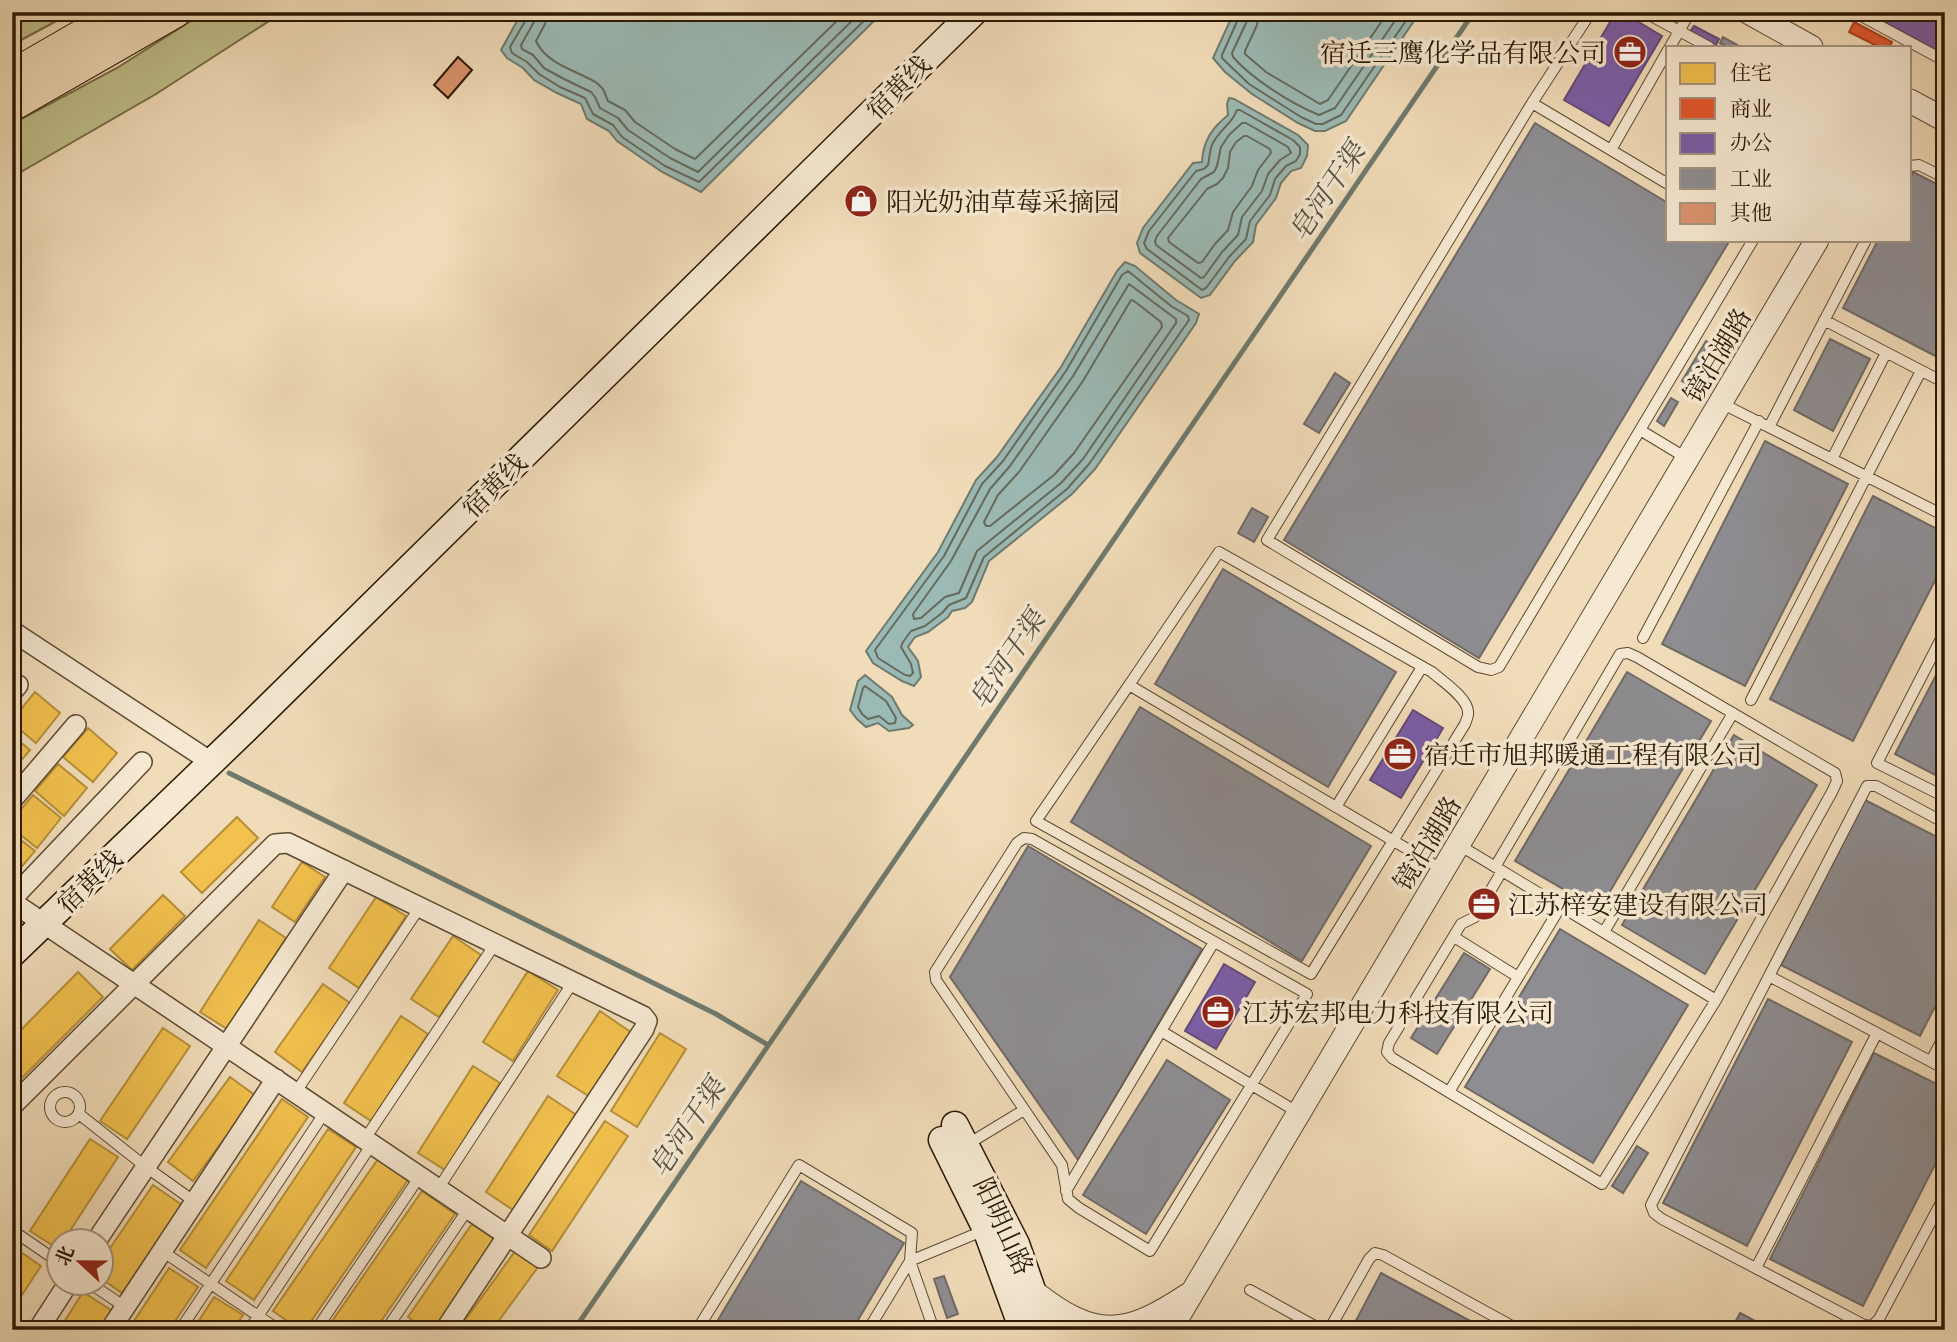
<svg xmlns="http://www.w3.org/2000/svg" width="1957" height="1342" font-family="'Gentium Book Plus','Noto Serif SC',serif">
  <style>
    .green { fill: #c0bf8b; stroke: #766c47; stroke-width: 2 }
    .water { fill: #9cbab5; stroke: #6f7a6e; stroke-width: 2 }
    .homes { fill: #f2c14e; stroke: #b68f38; stroke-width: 2 }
    .shops { fill: #e4572e; stroke: #ac4421; stroke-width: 2 }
    .offices { fill: #7b5ea7; stroke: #634976; stroke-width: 2 }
    .industry { fill: #8d8d92; stroke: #706a67; stroke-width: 2 }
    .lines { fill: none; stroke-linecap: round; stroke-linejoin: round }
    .shore { stroke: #646a5c; stroke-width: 2 }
    .stream { stroke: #6f7a6e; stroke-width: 5 }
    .building { fill: #db936e; stroke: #2b1903; stroke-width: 2 }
    .service-casing { stroke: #5c4a30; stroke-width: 12 }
    .minor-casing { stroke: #5c4a30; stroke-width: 22 }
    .tertiary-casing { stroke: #5c4a30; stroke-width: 25 }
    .secondary-casing { stroke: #2b1903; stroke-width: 29 }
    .primary-casing { stroke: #2b1903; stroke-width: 32 }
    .service { stroke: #f6e8d2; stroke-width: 10 }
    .minor { stroke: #f6e8d2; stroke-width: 19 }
    .tertiary { stroke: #f6e8d2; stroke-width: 23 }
    .secondary { stroke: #f6e8d2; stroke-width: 26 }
    .primary { stroke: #f1dcb9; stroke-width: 30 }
    .labels { text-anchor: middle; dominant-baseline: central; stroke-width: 7; stroke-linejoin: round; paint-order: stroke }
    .poi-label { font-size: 26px; fill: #2b1903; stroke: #f6e8d2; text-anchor: start }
    .street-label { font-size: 26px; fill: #2b1903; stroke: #f6e8d2 }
    .water-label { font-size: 28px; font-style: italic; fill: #535141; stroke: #f6e8d2 }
  </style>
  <rect width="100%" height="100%" fill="#f1dcb9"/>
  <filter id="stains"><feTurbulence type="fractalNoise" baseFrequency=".00286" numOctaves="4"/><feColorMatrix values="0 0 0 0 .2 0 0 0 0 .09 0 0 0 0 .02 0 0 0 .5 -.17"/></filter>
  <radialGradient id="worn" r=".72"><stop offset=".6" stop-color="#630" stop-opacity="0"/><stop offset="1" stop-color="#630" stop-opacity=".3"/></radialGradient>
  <path class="green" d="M12 12H73L12 45Z
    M205 12H283L156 94 12 177V124L117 68Z"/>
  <path class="water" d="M522 12H883L701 192 662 172 617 141 609 131 587 119 581 104 557 93 534 80 523 68 507 58 501 50Z
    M1234 12H1420L1346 121 1325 131H1315L1298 123 1252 94 1225 72 1213 58Z
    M1229 98 1234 99 1298 135 1308 145 1307 156 1301 168 1291 171 1281 183 1276 198 1256 225 1253 242 1235 261 1210 295 1201 298 1140 253 1137 243 1143 228 1193 163 1202 162C1203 141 1212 128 1228 115L1227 104Z
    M1125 262 1135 266 1176 300 1199 314 1196 323 1095 469 1072 494 989 561 972 602 965 608 952 611 948 617 928 632 915 637 908 647 918 661 921 677 914 686 902 681 873 663 866 651 938 552 976 480 997 457 1061 367 1117 271Z
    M865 675 892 697 902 715 913 725 909 728 889 731 878 723 866 727 857 719 850 710 858 681Z"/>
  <path class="homes" d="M35 692 60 713 36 743 12 723V720Z
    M88 728 117 753 93 782 63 757Z
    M12 735 30 750 12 771Z
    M58 764 87 788 64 816 35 791Z
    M33 795 61 818 37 848 12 828V820Z
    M237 817 258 838 202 893 181 872Z
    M12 833 35 851 12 878Z
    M302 862 325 877 295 922 272 907Z
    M163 895 185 916 132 970 110 949Z
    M376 897 406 916 359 988 329 968Z
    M259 920 286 938 227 1029 200 1012Z
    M453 936 481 955 439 1017 411 999Z
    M528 971 558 990 513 1061 483 1042Z
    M78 972 103 997 12 1088V1039Z
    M323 984 350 1003 302 1072 275 1052Z
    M600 1011 632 1033 590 1097 557 1076Z
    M401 1016 428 1034 371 1121 344 1103Z
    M163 1028 190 1046 127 1139 100 1121Z
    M660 1033 686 1049 637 1127 611 1111Z
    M473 1066 500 1083 445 1170 418 1153Z
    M230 1077 256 1096 193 1181 168 1162Z
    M548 1096 578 1116 516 1212 486 1192Z
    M282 1099 308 1117 206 1268 180 1250Z
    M605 1121 628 1136 552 1251 529 1235Z
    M328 1129 356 1147 254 1300 226 1281Z
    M90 1139 118 1157 64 1240H60L58 1249 30 1231Z
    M378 1159 408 1180 305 1330H300L273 1311Z
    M153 1185 182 1205 122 1293 102 1279V1260Z
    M422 1191 455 1214 375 1330H326Z
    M472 1224 499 1242 439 1330H426L408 1317Z
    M12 1246 41 1266 12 1310Z
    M516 1250 538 1267 492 1330H458Z
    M169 1268 198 1287 169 1330H128Z
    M83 1292 114 1312 103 1330H59Z
    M214 1297 243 1315 233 1330H193Z"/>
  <path class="shops" d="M1854 22 1892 42 1890 47H1879L1849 32Z"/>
  <path class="offices" d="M1616 12H1622L1662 36 1609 126 1564 100Z
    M1866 12H1945V55Z
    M1694 26 1719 39 1715 47 1689 33Z
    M1413 710 1443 728 1401 798 1370 780Z
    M1224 964 1255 982 1216 1049 1185 1031Z"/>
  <path class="industry" d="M1723 37 1741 47H1728L1720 43Z
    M1535 123 1668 203V240H1730L1479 658 1284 540Z
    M1913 172 1945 188V361L1843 308 1878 240H1910V179Z
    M1830 339 1870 359 1833 431 1794 410Z
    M1706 341 1713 345 1689 385 1682 381Z
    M1335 373 1350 383 1319 433 1304 424Z
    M1671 398 1678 402 1664 426 1657 421Z
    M1765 441 1848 484 1745 686 1662 644Z
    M1873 496 1945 533V561L1853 741 1770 699Z
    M1252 508 1268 517 1254 542 1238 533Z
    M1223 569 1396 672 1328 787 1155 684Z
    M1945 658V780L1895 754Z
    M1627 672 1711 721 1599 910 1515 861Z
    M1140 707 1371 846 1302 961 1071 822Z
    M1734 735 1817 785 1705 974 1622 925Z
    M1865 800 1945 841V987L1920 1036 1781 965Z
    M1028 846 1202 949 1078 1160 950 977Z
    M1560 929 1688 1005 1593 1163 1465 1087Z
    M1464 953 1490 969 1437 1054 1411 1038Z
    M1768 999 1852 1042 1747 1246 1663 1203Z
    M1874 1053 1945 1088V1145L1863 1306 1770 1259Z
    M1167 1060 1230 1100 1146 1234 1083 1195Z
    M1637 1146 1648 1153 1623 1193 1612 1186Z
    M801 1181 904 1243 852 1330H712Z
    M1381 1273 1487 1330H1351Z
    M944 1276 958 1314 947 1318 934 1279Z
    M1740 1313 1772 1330H1731Z"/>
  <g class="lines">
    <path class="shore" d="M527 12V18L510 47 512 53 527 62 539 74 560 87 585 98 593 114 613 125 622 137 665 166 699 182 873 12
      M536 12 534 22 521 45 522 49 533 55 544 68 564 79 591 92 595 97 600 108 618 118 628 130 670 158 698 172 861 12
      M547 12 545 24 536 41C547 65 576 70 597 83L603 89 608 101 625 110 635 122 675 149 695 159 846 12
      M1240 12 1239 17 1222 55V58L1249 84 1301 117 1316 124H1323L1341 115 1412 12
      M1248 12 1247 21 1232 53 1233 57C1252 79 1292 104 1319 115L1335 108 1401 12
      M1259 12 1257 25 1245 51V54L1266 72 1320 104 1328 100 1388 12
      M1237 110H1240L1293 140 1300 147V154L1296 161 1286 166 1275 179 1270 195 1250 221 1246 239 1229 257 1206 288 1202 290 1147 249 1144 243 1149 231 1196 171 1204 169 1208 165C1210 158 1209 150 1213 143 1220 129 1232 124 1237 110Z
      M1242 123H1246L1288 147 1291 153 1280 160 1268 174 1262 191 1242 217 1238 235 1222 252 1204 277 1201 278 1156 245 1155 241 1157 236 1201 179 1214 172 1217 166 1221 147 1229 135Z
      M1244 136H1247L1270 149 1271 153 1258 170 1252 186 1233 212 1228 230 1215 244 1202 262 1198 263 1169 242 1168 238 1207 189 1217 184 1223 178 1228 168 1230 152 1236 142Z
      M1128 271 1171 306 1188 316 1189 320 1089 464 1067 489 984 557 966 598 949 605 942 613 925 626 911 631 903 642 901 647 911 664 913 673 910 676 905 675 878 658 875 650 944 556 982 484 1003 461 1066 371 1122 275Z
      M1129 284 1176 319V323L1083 459 1061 483 977 551 959 593 945 597 921 618 914 619 913 614 951 561 990 489 1010 466 1073 376Z
      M1131 300 1134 301 1161 322 1162 327 1074 453 1054 475 990 526H986L984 522 998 495 1019 472 1083 381Z
      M865 686 886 701 896 718 895 723 889 724 879 716 868 719 862 714 858 707 863 688Z"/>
    <path class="stream" d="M229 773 716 1014 768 1045
      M574 1330 1474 12"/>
  </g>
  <path class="building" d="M458 57 472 70 448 98 434 85Z"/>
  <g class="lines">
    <defs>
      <path id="service" d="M1591 12 1532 103 1267 540 1478 667 1491 670 1499 667 1753 240
        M1644 12 1709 47
        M1854 12 1945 61
        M1670 47 1690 12
        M1532 103 1668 184
        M1611 150 1668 50
        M1910 166 1919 165 1945 178
        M1824 320 1945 383
        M1721 403 1945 516
        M1769 427 1866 240
        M1640 430 1688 459
        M1832 459 1886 353
        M1945 631 1877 763 1945 797
        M1643 638 1759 421
        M1129 685 1219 552 1432 672C1442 681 1468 698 1468 712 1469 716 1466 720 1465 724L1311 974 1036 821 1129 685 1443 870
        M1751 700 1921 371
        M1336 807 1422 667
        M1024 838 1032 839 1307 994 1150 1251 1079 1208 1068 1199 1062 1165 936 980 935 972 1017 843Z
        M1459 845 1716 1000
        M1495 867 1620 654 1628 653 1637 657 1835 773 1837 781 1832 792 1716 1000 1602 1184 1392 1058 1387 1052 1389 1043 1461 924 1475 917 1502 871
        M1604 932 1733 713
        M1454 937 1518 977
        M1769 976 1867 786H1876L1945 823
        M1161 1031 1299 1113
        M1931 1061 1945 1034
        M1945 1069 1769 976 1651 1205 1654 1213 1662 1219 1864 1325 1872 1326 1879 1319 1945 1195
        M50 1107a15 15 0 1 1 30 0a15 15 0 1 1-30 0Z
        M296 1092 420 907
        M1449 1092 1561 906
        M79 1114 146 1167 195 1202
        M365 1139 495 944
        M968 1144 1024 1110
        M438 1189 573 982
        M1066 1191 1214 942
        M12 1230 60 1263
        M162 1251 279 1330
        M1756 1268 1877 1033
        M88 1282 125 1307
        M1250 1290 1322 1330
        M180 1330 325 1112
        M249 1330 372 1144
        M316 1330 420 1176
        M386 1330 468 1209
        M697 1330 799 1165 912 1233 910 1261 934 1330
        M868 1330 910 1261 985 1230
        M1329 1330 1369 1259 1375 1253 1383 1255 1519 1330"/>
      <path id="minor" d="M12 631 211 762
        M12 692 18 685
        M12 800 76 725
        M12 899 142 762
        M12 902 541 1258
        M12 1106 275 844 288 843 643 1016 647 1021 644 1029 445 1330
        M97 1240 344 870
        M38 1330 69 1282
        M110 1330 276 1079"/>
      <path id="tertiary" d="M1748 12 1811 47
        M1910 101 1945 120
        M1034 1292C1095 1340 1125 1337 1188 1295
        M1170 1330 1817 240"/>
      <path id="secondary" d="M12 954 246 729 974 12
        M955 1125 1016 1244 1046 1330
        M942 1140 986 1229 1023 1330"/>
      <path id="primary" d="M12 75 121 12
        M12 106 176 12"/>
    </defs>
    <use href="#service" class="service-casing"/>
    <use href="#minor" class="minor-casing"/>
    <use href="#tertiary" class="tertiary-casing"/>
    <use href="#secondary" class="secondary-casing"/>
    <use href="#primary" class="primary-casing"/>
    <use href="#service" class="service"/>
    <use href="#minor" class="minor"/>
    <use href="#tertiary" class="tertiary"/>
    <use href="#secondary" class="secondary"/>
    <use href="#primary" class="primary"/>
  </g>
  <defs>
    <symbol id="office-disc" viewBox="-11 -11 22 22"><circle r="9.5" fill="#8f2418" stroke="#f6e8d2"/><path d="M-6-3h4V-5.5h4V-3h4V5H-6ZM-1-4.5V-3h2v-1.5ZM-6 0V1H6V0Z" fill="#fff"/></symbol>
    <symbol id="shop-disc" viewBox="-11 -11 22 22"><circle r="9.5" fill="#8f2418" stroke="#f6e8d2"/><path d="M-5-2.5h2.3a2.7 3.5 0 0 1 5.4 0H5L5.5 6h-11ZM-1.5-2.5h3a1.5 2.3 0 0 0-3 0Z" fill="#fff"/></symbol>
  </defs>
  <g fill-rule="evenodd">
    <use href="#office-disc" x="1611" y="33" width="38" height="38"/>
    <use href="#shop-disc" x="842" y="182" width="38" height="38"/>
    <use href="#office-disc" x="1381" y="735" width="38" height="38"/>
    <use href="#office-disc" x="1465" y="885" width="38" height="38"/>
    <use href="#office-disc" x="1199" y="993" width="38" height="38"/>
  </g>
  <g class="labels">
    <g class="poi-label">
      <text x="1606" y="52" text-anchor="end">宿迁三鹰化学品有限公司</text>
      <text x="886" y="201">阳光奶油草莓采摘园</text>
      <text x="1424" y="754">宿迁市旭邦暖通工程有限公司</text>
      <text x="1508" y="904">江苏梓安建设有限公司</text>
      <text x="1242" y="1012">江苏宏邦电力科技有限公司</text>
    </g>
    <g class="street-label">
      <text transform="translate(898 87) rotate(-45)">宿黄线</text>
      <text transform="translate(1717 355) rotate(-59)">镜泊湖路</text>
      <text transform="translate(494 485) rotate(-45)">宿黄线</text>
      <text transform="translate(1427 843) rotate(-59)">镜泊湖路</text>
      <text transform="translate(89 881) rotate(-44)">宿黄线</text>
      <text transform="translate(1004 1226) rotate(65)">阳明山路</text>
    </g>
    <g class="water-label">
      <text transform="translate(1326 191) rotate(-56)">皂河干渠</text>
      <text transform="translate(1006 659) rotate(-56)">皂河干渠</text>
      <text transform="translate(686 1127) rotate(-56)">皂河干渠</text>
    </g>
  </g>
  <rect width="1957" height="1342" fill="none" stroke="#f1dcb9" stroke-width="42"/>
  <rect x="14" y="14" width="1929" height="1314" fill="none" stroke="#2b1903" stroke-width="3.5"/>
  <rect x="21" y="21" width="1915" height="1300" fill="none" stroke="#2b1903" stroke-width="2"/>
  <rect x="1666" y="46" width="245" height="196" fill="#f6e8d2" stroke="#a5957f" stroke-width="2"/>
  <rect x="1680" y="63" width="35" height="21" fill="#f2c14e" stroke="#a5957f" stroke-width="2"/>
  <text x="1730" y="80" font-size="21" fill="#2b1903">住宅</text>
  <rect x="1680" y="98" width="35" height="21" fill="#e4572e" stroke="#a5957f" stroke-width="2"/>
  <text x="1730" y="116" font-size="21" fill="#2b1903">商业</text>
  <rect x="1680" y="133" width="35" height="21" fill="#7b5ea7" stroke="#a5957f" stroke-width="2"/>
  <text x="1730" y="150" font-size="21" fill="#2b1903">办公</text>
  <rect x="1680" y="168" width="35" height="21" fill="#8d8d92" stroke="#a5957f" stroke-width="2"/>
  <text x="1730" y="186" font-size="21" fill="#2b1903">工业</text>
  <rect x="1680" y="203" width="35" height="21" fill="#db936e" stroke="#a5957f" stroke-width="2"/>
  <text x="1730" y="220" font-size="21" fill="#2b1903">其他</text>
  <g transform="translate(80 1262) rotate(292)"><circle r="33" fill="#f6e8d2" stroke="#a5957f" stroke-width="2"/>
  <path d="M0-5L12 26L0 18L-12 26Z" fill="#8f2418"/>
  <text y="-10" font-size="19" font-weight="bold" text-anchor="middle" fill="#2b1903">北</text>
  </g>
  <rect width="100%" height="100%" filter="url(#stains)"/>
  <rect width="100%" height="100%" fill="url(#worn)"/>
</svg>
